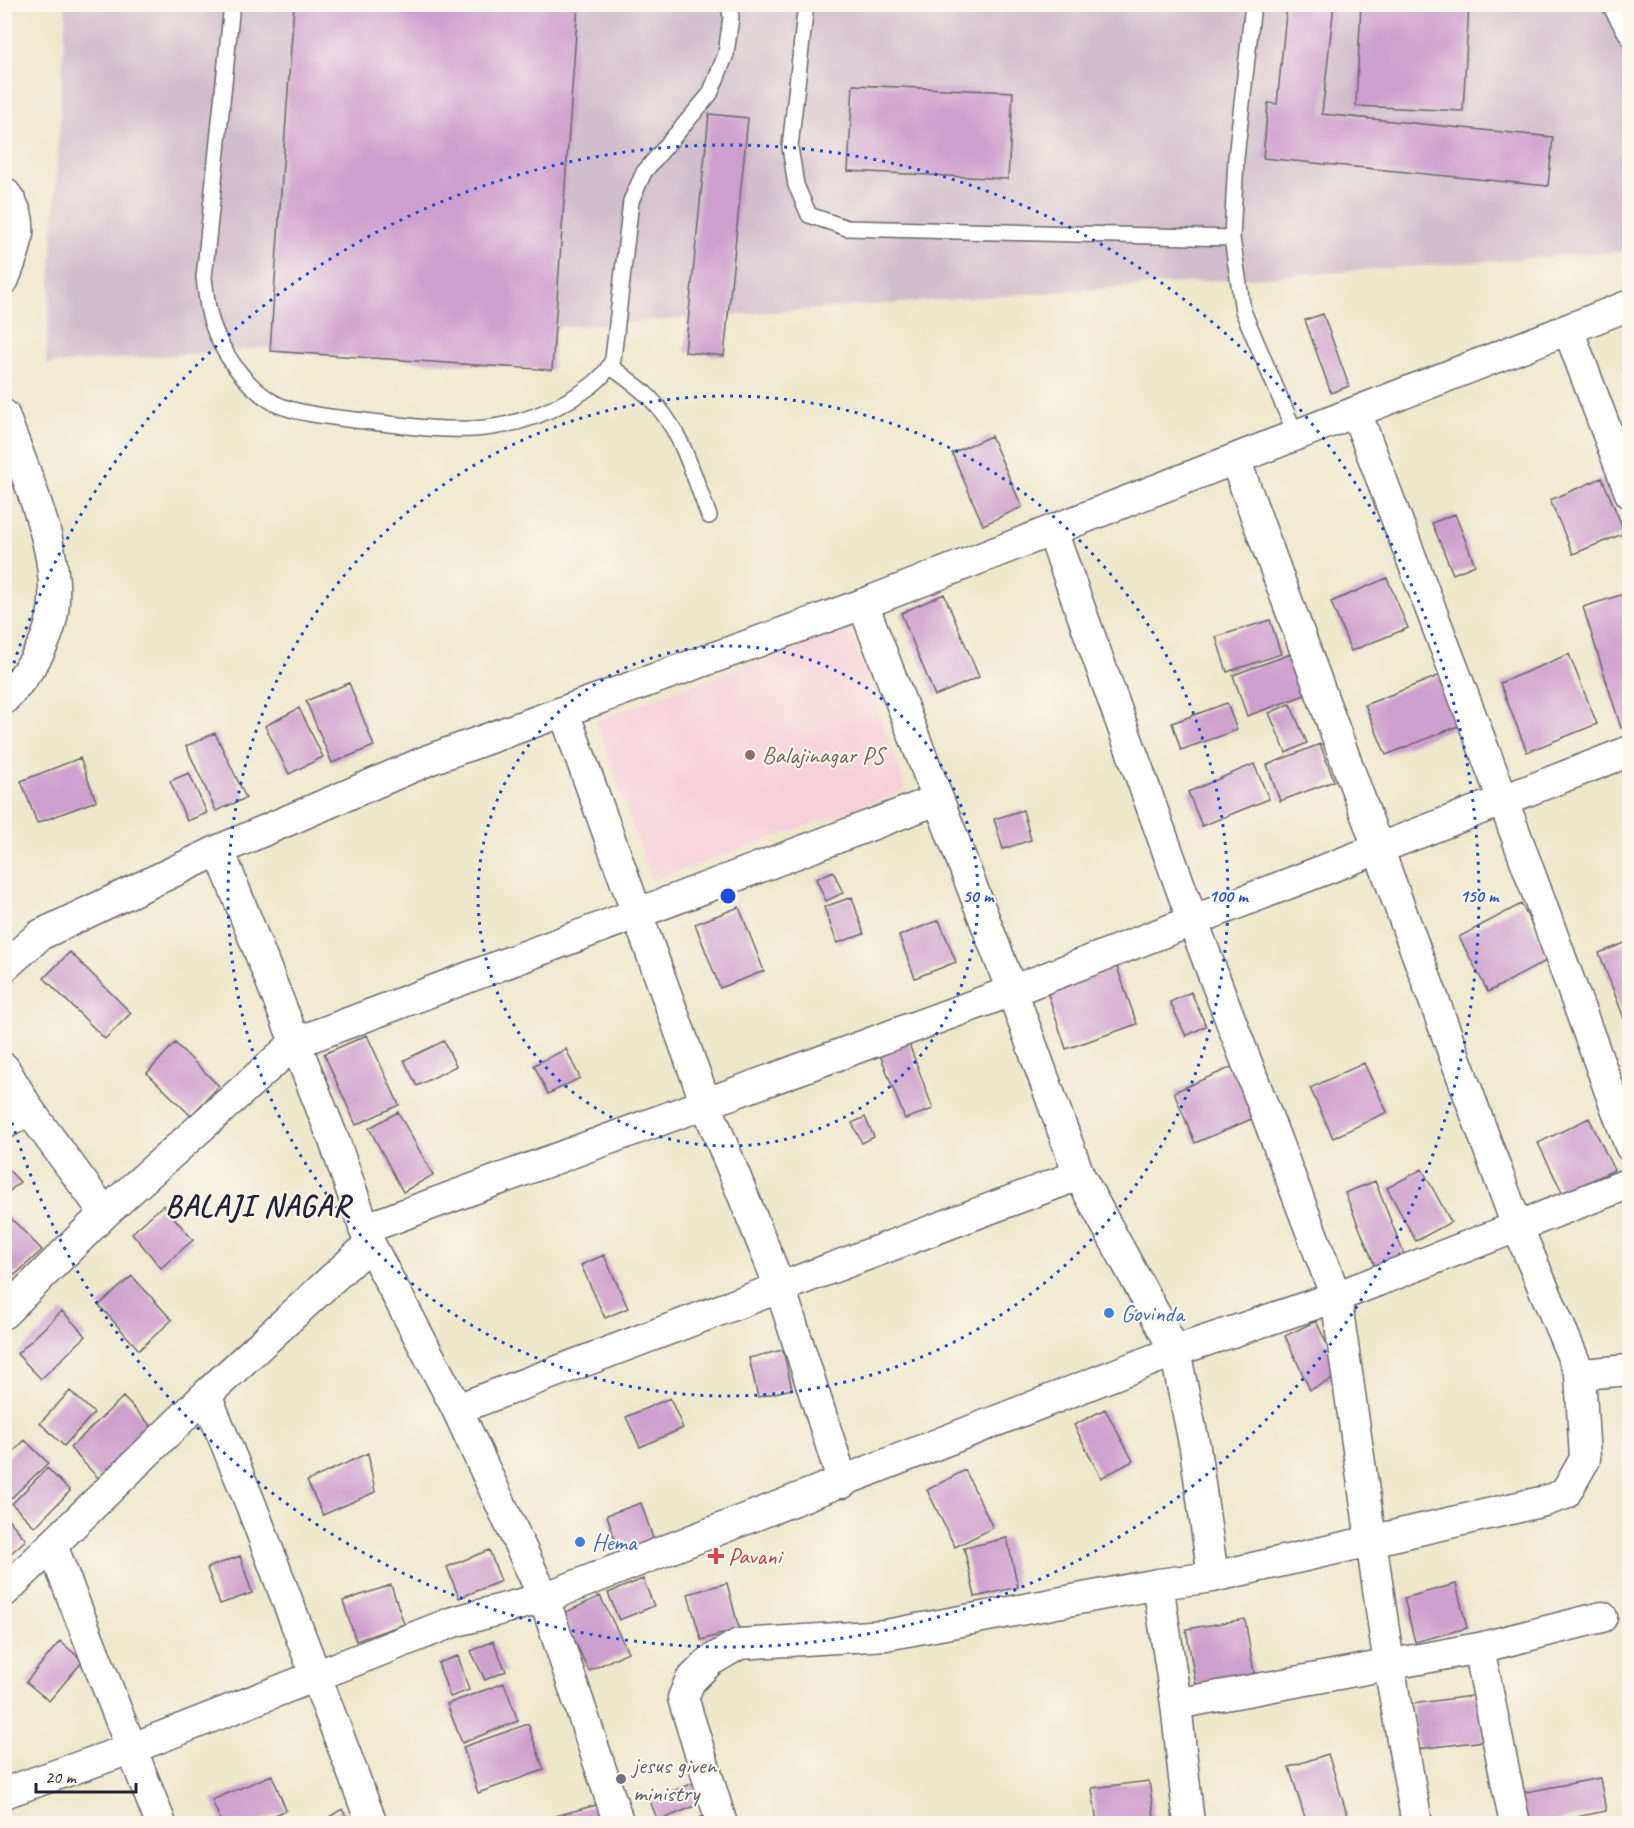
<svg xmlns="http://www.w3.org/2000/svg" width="1634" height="1828" font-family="Caveat,sans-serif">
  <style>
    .built { fill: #f5cfda }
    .industrial { fill: #d1bdcb }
    .building { fill: #cd9fcd }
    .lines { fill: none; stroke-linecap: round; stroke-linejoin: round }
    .service-casing { stroke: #69676d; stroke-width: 18 }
    .minor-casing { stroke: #69676d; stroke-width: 33 }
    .service { stroke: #fff; stroke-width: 15 }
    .minor { stroke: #fff; stroke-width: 30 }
    .ring { fill: none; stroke: #1d4ed8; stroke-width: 3; stroke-dasharray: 3 6 }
    .education-dot { fill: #8d6e63; stroke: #fbf7ec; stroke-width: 2 }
    .shop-dot { fill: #3f7fe0; stroke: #fbf7ec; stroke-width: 2 }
    .health-dot { fill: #e0444e; stroke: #fbf7ec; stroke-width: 2 }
    .worship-dot { fill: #6b7280; stroke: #fbf7ec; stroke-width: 2 }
    .labels { text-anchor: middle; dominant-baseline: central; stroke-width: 4.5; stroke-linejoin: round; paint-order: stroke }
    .education-label { font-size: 24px; fill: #785e54; stroke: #fbf7ec; text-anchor: start }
    .shop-label { font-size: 24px; fill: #366cbe; stroke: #fbf7ec; text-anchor: start }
    .health-label { font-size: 24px; fill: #be3a42; stroke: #fbf7ec; text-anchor: start }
    .worship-label { font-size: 24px; fill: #5b616d; stroke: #fbf7ec; text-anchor: start }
    .district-label { font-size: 30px; font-weight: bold; letter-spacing: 1.5px; fill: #22223b; stroke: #fbf7ec }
    .centre { fill: #1d4ed8; stroke: #fbf7ec; stroke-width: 3 }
    .ring-label { font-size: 18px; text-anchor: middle; font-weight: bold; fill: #1d4ed8; stroke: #fbf7ec; stroke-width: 4.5; stroke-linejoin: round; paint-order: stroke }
  </style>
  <rect width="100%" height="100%" fill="#fbf7ec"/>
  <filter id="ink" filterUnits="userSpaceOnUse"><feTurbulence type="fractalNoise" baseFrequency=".0167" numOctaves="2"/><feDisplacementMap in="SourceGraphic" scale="12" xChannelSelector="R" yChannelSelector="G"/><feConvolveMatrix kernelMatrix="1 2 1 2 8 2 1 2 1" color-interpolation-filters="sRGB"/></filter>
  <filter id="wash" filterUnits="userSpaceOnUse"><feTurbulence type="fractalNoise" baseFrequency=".008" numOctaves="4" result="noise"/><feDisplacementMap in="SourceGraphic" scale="24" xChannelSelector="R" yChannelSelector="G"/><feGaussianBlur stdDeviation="1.35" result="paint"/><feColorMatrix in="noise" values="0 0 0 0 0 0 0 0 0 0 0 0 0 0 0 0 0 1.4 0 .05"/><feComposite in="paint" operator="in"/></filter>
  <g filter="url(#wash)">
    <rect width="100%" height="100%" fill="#ede7cb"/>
    <path class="built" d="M849 629 906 790 652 881 595 720Z"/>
    <path class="industrial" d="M66 5H1629V251L46 364Z"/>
    <g id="blocks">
      <path class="building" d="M294 4H578L552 370 270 351Z
        M1287 4H1334L1322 114 1553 137 1548 186 1263 158 1268 103 1277 104Z
        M1361 4H1469L1463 111 1356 106Z
        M853 85 1013 92 1008 179 848 171Z
        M709 114 748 118 724 356 685 352Z
        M1323 314 1349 386 1331 393 1305 320Z
        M1630 364V381L1623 368Z
        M991 436 1022 507 983 525 952 453Z
        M1602 478 1625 533 1573 554 1550 500Z
        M1455 514 1475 565 1453 574 1432 523Z
        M1387 578 1408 628 1351 651 1331 602Z
        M1630 592V725L1621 728 1583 607Z
        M944 594 979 677 935 696 901 613Z
        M1270 620 1281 654 1227 672 1216 637Z
        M1291 654 1305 695 1247 716 1233 675Z
        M1569 654 1597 724 1527 752 1500 683Z
        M1443 674 1463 724 1386 755 1365 705Z
        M349 683 374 746 332 763 306 701Z
        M1227 703 1237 730 1181 750 1172 723Z
        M1290 704 1307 743 1286 753 1269 713Z
        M299 708 323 757 289 774 265 726Z
        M215 733 246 798 216 811 186 746Z
        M1320 744 1334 781 1280 801 1267 765Z
        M80 758 96 801 37 823 21 781Z
        M1254 764 1269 799 1202 826 1188 792Z
        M189 773 207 813 187 821 170 781Z
        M1023 810 1031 840 1003 849 994 819Z
        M833 871 843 893 826 901 816 879Z
        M852 897 864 934 837 943 824 907Z
        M1521 904 1550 959 1488 992 1459 937Z
        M739 907 764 971 720 988 695 924Z
        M939 920 956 962 915 978 899 936Z
        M1630 941V1025L1627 1026 1599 953Z
        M70 952 131 1013 105 1039 44 978Z
        M1117 967 1137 1024 1066 1049 1047 991Z
        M1191 992 1206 1026 1186 1036 1170 1002Z
        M367 1035 399 1105 356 1125 324 1054Z
        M444 1041 456 1066 417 1086 404 1060Z
        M908 1041 933 1109 905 1119 879 1052Z
        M175 1043 219 1086 191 1116 147 1073Z
        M566 1049 580 1078 548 1094 534 1065Z
        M1364 1063 1387 1112 1333 1138 1310 1088Z
        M1239 1064 1261 1115 1195 1143 1174 1092Z
        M398 1112 433 1175 403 1192 369 1128Z
        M865 1117 874 1137 862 1143 852 1123Z
        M1589 1118 1614 1170 1563 1194 1538 1143Z
        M4 1165 20 1182 4 1196Z
        M1422 1169 1451 1222 1416 1241 1387 1188Z
        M1375 1181 1404 1254 1375 1266 1345 1193Z
        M163 1205 193 1240 161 1268 132 1233Z
        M4 1211 42 1250 15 1275 4 1264Z
        M604 1255 628 1308 605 1318 581 1265Z
        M132 1276 172 1320 139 1350 99 1305Z
        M62 1311 86 1336 41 1379 17 1354Z
        M1316 1321 1341 1375 1310 1390 1285 1336Z
        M783 1350 792 1389 758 1397 749 1358Z
        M70 1391 94 1413 64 1446 40 1423Z
        M123 1397 154 1429 100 1480 70 1448Z
        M670 1398 683 1428 640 1447 626 1417Z
        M1105 1409 1133 1461 1101 1478 1074 1425Z
        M25 1440 48 1463 6 1503 4 1461Z
        M368 1453 375 1492 323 1515 307 1481Z
        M47 1468 70 1491 35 1527 12 1504Z
        M965 1470 993 1528 955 1547 927 1490Z
        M641 1503 655 1544 620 1556 607 1515Z
        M4 1514 26 1540 4 1559Z
        M1007 1538 1018 1587 975 1597 964 1548Z
        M489 1550 501 1581 459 1598 447 1567Z
        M240 1556 252 1593 220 1604 207 1568Z
        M643 1579 654 1606 619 1620 608 1593Z
        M727 1583 739 1629 701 1640 688 1594Z
        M1456 1584 1467 1628 1415 1642 1404 1598Z
        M391 1585 404 1624 356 1641 343 1601Z
        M600 1596 628 1652 589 1671 562 1614Z
        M1245 1619 1255 1679 1197 1690 1186 1629Z
        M60 1641 83 1661 49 1701 26 1682Z
        M493 1641 506 1671 485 1680 471 1651Z
        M458 1656 469 1690 450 1697 438 1663Z
        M504 1683 518 1721 462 1743 447 1704Z
        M1478 1695 1484 1741 1418 1749 1412 1704Z
        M528 1724 544 1770 478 1793 463 1747Z
        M1328 1754 1348 1817 1329 1824H1307L1289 1767Z
        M272 1775 286 1810 255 1824H222L212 1800Z
        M1600 1778 1606 1811 1543 1824H1521L1516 1794Z
        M703 1779 712 1799 658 1821 650 1801Z
        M1149 1781 1155 1824H1097L1092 1788Z
        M600 1804 606 1824H557L555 1816Z
        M342 1809 350 1824H318Z
        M715 1811 714 1824H686Z"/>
    </g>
  </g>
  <g filter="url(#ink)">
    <use href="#blocks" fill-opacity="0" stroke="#69676d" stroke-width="1.5"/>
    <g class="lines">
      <defs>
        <path id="service" d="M232 4 204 278C206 292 207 309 212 323 222 353 244 384 271 401 291 414 340 418 364 421 442 430 500 441 571 399 588 389 606 377 613 359L631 201 644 172 710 94 726 54 731 17 729 4
          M806 4 790 147 796 185 809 215 847 228 1232 238
          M1253 4 1236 158 1232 238 1243 311 1296 435
          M1609 4 1630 40
          M610 366C623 376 638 386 650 398 682 430 693 475 709 516"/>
        <path id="minor" d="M4 192C29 222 16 247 4 279
          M1568 329 1630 493
          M1356 412 1503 800 1630 1146
          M4 415C25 475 68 563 50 626 42 654 24 678 4 699
          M1235 459 1517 1226 1580 1374
          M1052 531 1192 919 1336 1297 1389 1665 1417 1824
          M863 604 1012 991 1079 1175 1175 1351 1195 1448 1213 1577
          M564 712 706 1104 780 1287 843 1483
          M219 850 335 1143 370 1244 457 1409 544 1598 619 1824
          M4 967 40 935 219 850 431 759 863 604 1630 305
          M4 1068 29 1110 105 1213
          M4 1124 29 1110
          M364 1229 1012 991 1630 751
          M4 1313 105 1213 295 1043 937 800
          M206 1395 251 1505 372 1824
          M457 1409 1079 1175
          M53 1548 161 1824
          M1158 1584 1176 1704 1189 1824
          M4 1592 206 1395 370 1244
          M1479 1648 1515 1824
          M1176 1704 1479 1648 1602 1617
          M4 1793 133 1748 453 1622 544 1598 1175 1351 1336 1297 1630 1183
          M722 1824 683 1698 690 1681 710 1661 739 1644 886 1635 1158 1584 1213 1577 1545 1501 1565 1494 1585 1459 1580 1374 1630 1370"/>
      </defs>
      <use href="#service" class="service-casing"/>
      <use href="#minor" class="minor-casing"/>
      <use href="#service" class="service"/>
      <use href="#minor" class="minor"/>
    </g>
  </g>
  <g class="ring">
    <circle cx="728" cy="896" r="250"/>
    <circle cx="728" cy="896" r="500"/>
    <path d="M6 689A751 751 0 1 1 6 1103"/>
  </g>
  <circle class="education-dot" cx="750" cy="755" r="6"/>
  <g class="shop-dot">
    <circle cx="1109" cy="1313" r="6"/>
    <circle cx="580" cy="1542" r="6"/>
  </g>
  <path class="health-dot" d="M713 1547h6v6h6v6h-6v6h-6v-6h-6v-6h6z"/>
  <circle class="worship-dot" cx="621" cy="1779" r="6"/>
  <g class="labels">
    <g class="education-label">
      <text x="762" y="755">Balajinagar PS</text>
    </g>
    <g class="shop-label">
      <text x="1121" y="1313">Govinda</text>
      <text x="592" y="1542">Hema</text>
    </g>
    <g class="health-label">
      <text x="728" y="1556">Pavani</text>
    </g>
    <g class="worship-label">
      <text x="633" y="1765">jesus given<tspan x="633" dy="28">ministry</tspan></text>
    </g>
    <g class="district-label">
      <text x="258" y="1206">BALAJI NAGAR</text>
    </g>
  </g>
  <circle cx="728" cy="896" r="9" class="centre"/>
  <g class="ring-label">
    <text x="978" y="902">50 m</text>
    <text x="1228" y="902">100 m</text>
    <text x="1479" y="902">150 m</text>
  </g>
  <rect width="1634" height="1828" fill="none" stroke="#fbf7ec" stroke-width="24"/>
  <path d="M36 1783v9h100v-9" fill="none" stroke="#22223b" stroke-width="3"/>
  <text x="45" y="1783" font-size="18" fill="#22223b" stroke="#fbf7ec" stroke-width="4.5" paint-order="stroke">20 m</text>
</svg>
